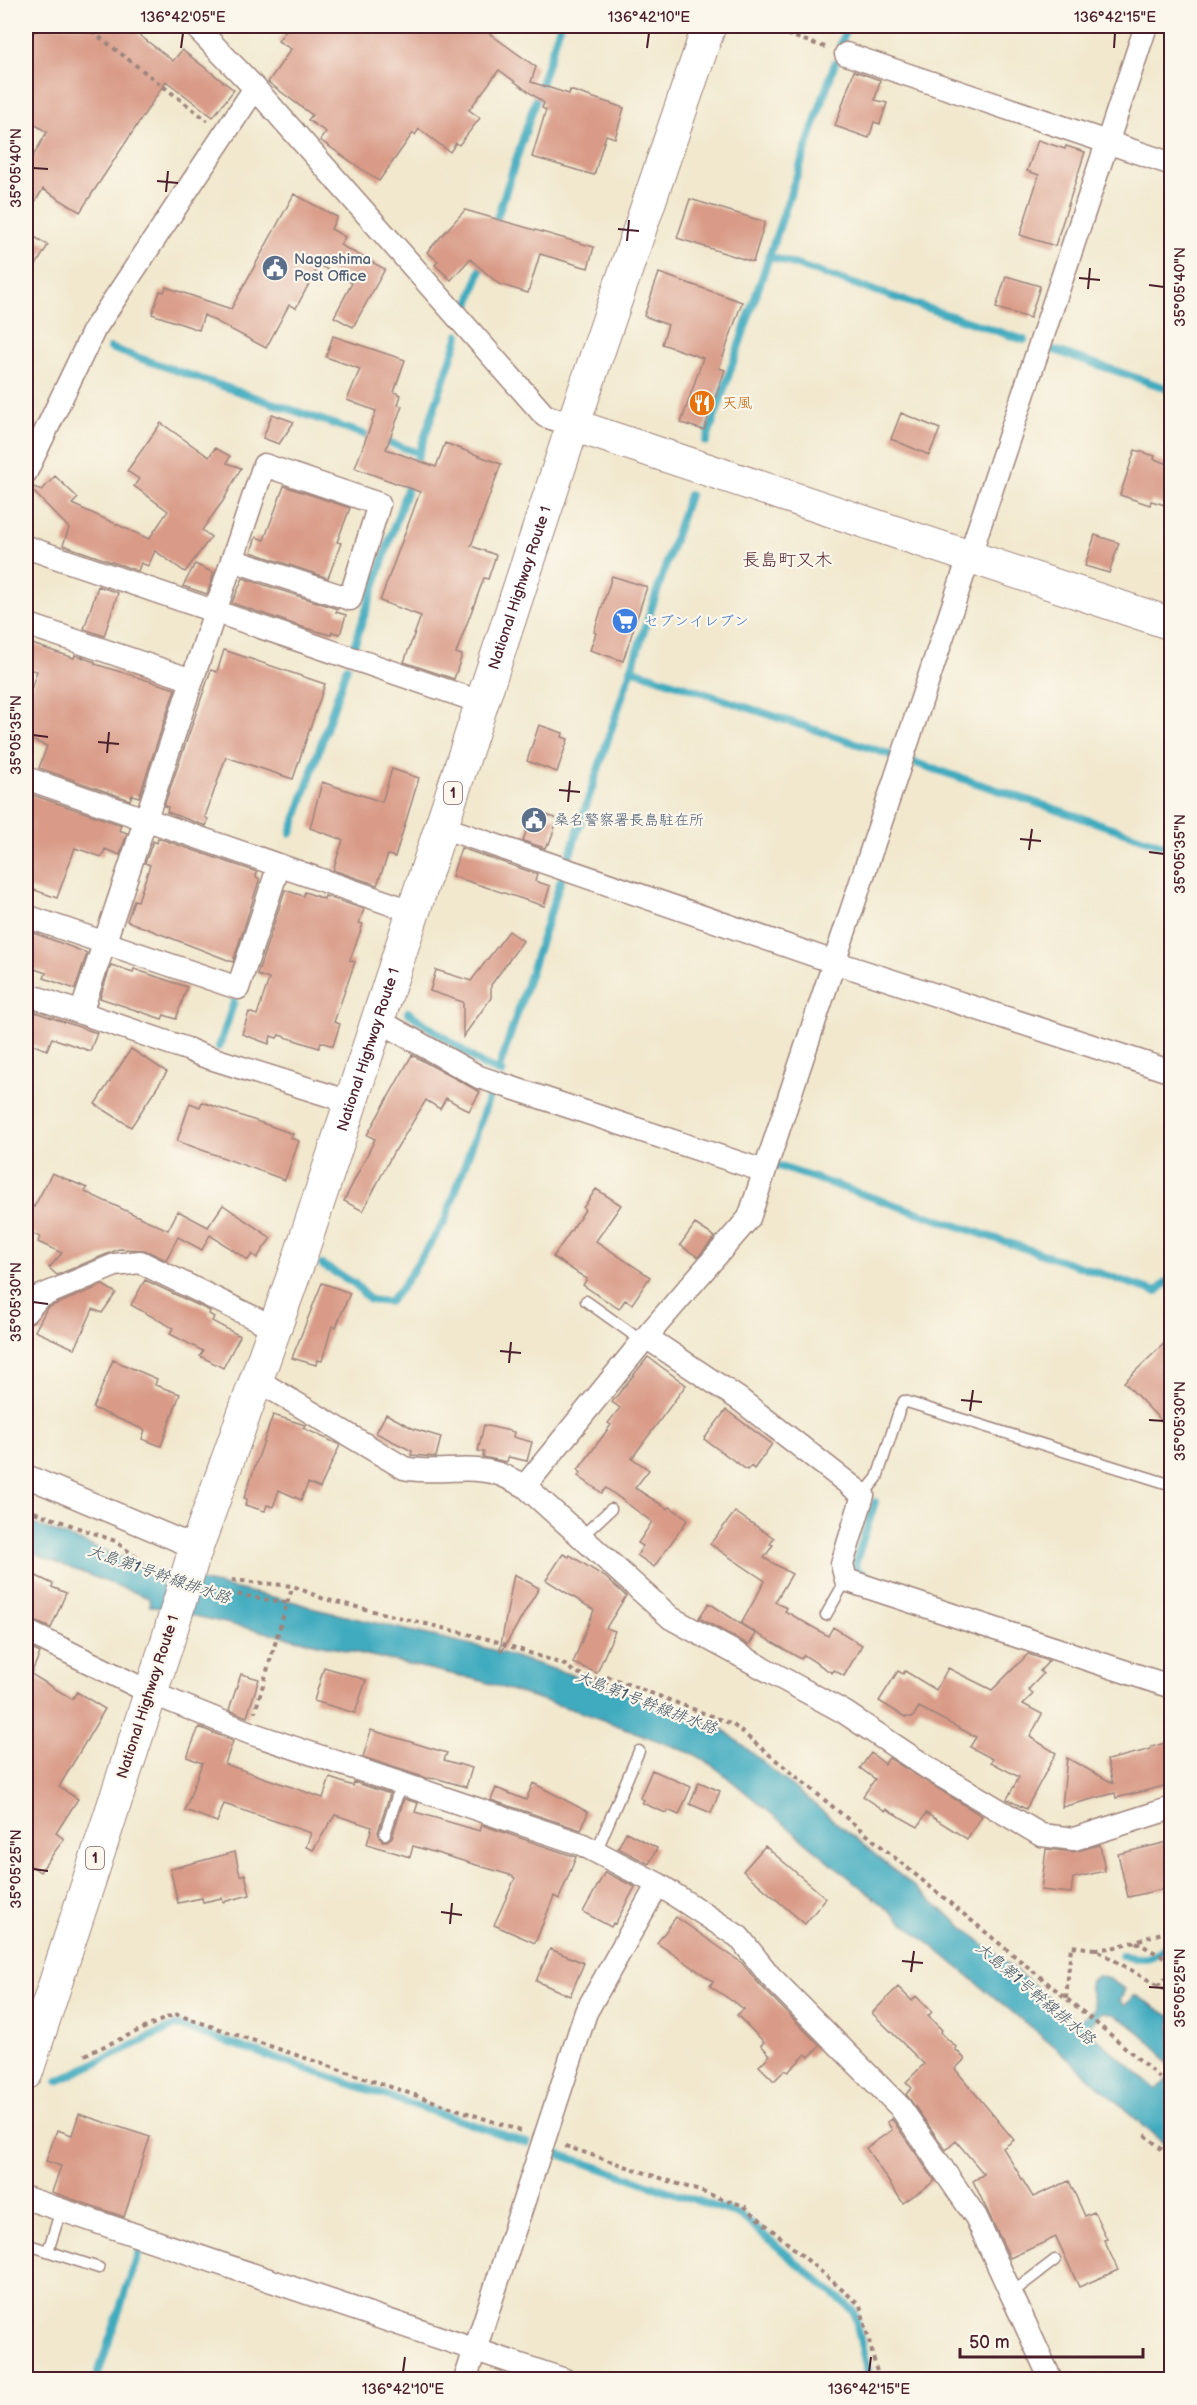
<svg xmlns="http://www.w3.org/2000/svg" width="1197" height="2405" font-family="'Balsamiq Sans','Klee One',sans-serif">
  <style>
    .water { fill: #40abbf; stroke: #456575; stroke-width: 1.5; fill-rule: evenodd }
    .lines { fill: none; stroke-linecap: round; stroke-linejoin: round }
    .stream { stroke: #40abbf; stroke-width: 8 }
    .building { fill: #d99b88 }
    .lane-casing { stroke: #9e847c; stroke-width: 13 }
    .street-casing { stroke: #9e847c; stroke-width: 25 }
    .secondary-casing { stroke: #9e847c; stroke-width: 34 }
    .highway-casing { stroke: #9e847c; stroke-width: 35 }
    .path { stroke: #9e847c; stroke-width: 4; stroke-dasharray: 4.5 4.5; stroke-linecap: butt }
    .lane { stroke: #fff; stroke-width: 10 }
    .street { stroke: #fff; stroke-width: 22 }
    .secondary { stroke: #fff; stroke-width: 32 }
    .highway { stroke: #fff; stroke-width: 33 }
    .highway-bridge-casing { stroke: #9e847c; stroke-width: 35; stroke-linecap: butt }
    .highway-bridge { stroke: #fff; stroke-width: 33 }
    .ticks { fill: none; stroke: #4a1f2b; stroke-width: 2 }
    .labels { text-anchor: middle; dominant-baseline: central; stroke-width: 4.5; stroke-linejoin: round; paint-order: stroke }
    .shield { fill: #fbf7ec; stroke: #7f6065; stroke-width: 1.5 }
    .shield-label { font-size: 14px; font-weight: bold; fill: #4a1f2b }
    .service-label { font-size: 15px; fill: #4e5e75; stroke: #fbf7ec; text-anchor: start }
    .food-label { font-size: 15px; fill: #c56008; stroke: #fbf7ec; text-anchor: start }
    .street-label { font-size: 15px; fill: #4a1f2b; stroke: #fbf7ec }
    .shop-label { font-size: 15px; fill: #366cbe; stroke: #fbf7ec; text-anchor: start }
    .water-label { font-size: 16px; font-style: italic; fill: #465766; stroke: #fbf7ec }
    .quarter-label { font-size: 18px; fill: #4a1f2b; stroke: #fbf7ec }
    .neatline { fill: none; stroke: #4a1f2b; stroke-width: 2 }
    .ticks-label { font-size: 15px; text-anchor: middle; fill: #4a1f2b }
  </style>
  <rect width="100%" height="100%" fill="#fbf7ec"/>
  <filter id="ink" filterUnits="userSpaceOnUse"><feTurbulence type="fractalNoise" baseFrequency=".0167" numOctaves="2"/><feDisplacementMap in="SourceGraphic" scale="12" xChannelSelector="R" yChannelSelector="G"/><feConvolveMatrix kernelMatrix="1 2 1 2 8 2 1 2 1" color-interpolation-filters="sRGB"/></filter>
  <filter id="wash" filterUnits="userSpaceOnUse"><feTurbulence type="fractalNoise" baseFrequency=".008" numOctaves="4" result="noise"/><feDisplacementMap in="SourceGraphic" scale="24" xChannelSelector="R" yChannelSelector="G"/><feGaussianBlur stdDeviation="1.35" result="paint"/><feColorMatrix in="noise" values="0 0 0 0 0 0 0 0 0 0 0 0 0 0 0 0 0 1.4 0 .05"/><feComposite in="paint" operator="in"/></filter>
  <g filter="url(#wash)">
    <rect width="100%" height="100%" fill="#f1e8ce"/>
    <path class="water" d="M26 1521 164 1573 295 1602 315 1609 489 1649 633 1694 724 1730 1078 2022 1094 2009C1094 1998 1088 1992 1090 1981L1098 1976 1109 1979 1125 1989 1120 2001 1125 2006 1133 1996H1137L1171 2017V2150L1057 2049 716 1768 696 1755 587 1714 478 1680 150 1606 149 1598 26 1551ZM1102 2013C1106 2014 1112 2013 1115 2015 1129 2022 1176 2059 1169 2076 1167 2080 1160 2086 1157 2090L1090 2032 1091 2024Z"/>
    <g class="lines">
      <path class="stream" d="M841 44 847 26
        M494 227 560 26
        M769 256 1024 340
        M468 308 484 259
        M110 348 419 453
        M1054 350 1172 390
        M706 442 835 63
        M352 652 459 335
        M631 669 894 756
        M913 762 1172 848
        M291 833 347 667
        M568 860 689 495
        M408 1012 483 1065 502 1073
        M219 1047 234 1002
        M498 1072 562 877
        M778 1166 1156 1292 1172 1278
        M322 1265 354 1283 370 1300 389 1302 402 1287 445 1221 490 1094
        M869 1577 857 1570 855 1564 875 1502
        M1122 1956C1146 1959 1150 1962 1168 1944H1172
        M58 2081 176 2025 527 2143
        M552 2152 740 2215 854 2311 869 2380
        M96 2380 139 2252"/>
    </g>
    <g id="blocks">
      <path class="building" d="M38 26H144L138 34 173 61 182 50 234 90 213 117 166 81 80 212 43 189 26 216V168L47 132 26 119V45Z
        M289 26H479L536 67 531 82 569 94 570 90 624 108 615 138 606 135 594 175 532 157 546 110 542 108 544 103 499 70 469 110 480 118 459 145 456 143 450 152 419 129 415 135 413 133 379 181 320 140 326 132 308 120 312 115 268 82 291 49 278 41Z
        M854 71 880 80 875 100 887 103 880 124 874 122 869 138 835 126Z
        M1038 140 1065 149 1066 146 1085 152 1055 246 1020 235 1039 175 1027 171Z
        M294 194 337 217 331 229 345 237 340 245 385 269 353 327 334 317 352 283 319 265 296 308 289 305 266 348 204 315 199 330 152 314 160 291 164 292 166 287 231 309Z
        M690 199 765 222 753 262 677 238Z
        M465 210 594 247 588 268 540 254 528 293 499 284 470 259 451 280 435 265 438 261 427 252Z
        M26 232 48 245 26 282Z
        M659 273 742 302 719 368 725 370 704 430 681 423 703 358 662 344 668 325 644 316Z
        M1006 276 1040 286 1030 318 996 308Z
        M333 336 405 360 394 392 401 395 398 405 402 406 386 449 436 467 445 443 501 464 471 546 496 555 488 579 484 578 456 653 462 655 454 679 404 662 421 616 380 601 420 492 355 468 376 411 347 400 360 369 326 357Z
        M901 413 940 429 929 455 891 439Z
        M272 414 294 422 279 444 263 438Z
        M161 423 209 457 215 448 230 456 227 463 241 468 223 501 202 530 211 537 185 572 155 551 148 566 141 563 138 571 63 545 69 528 27 485 42 490 55 476 78 498 72 504 149 539 168 511 134 486 139 479 127 471Z
        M1135 450 1155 456 1154 459 1172 465V507L1151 501 1150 505 1120 495Z
        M284 486 350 508 337 542 341 543 328 578 251 552 256 537 264 540Z
        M1095 535 1119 543 1109 573 1085 566Z
        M195 564 214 573 207 594 183 586Z
        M612 576 647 587 623 661 590 650 596 633 594 632Z
        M243 578 338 609 336 612 346 615 340 634 332 632 331 635 305 628 232 603Z
        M98 586 118 593 104 636 84 629Z
        M26 642 74 658 75 655 95 662V664L175 689 139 797 132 795 130 800 39 768 47 746 26 738V704L37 671 26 669Z
        M224 650 325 684 293 779 226 757 205 817 208 819 206 826 167 812 168 807 164 806 211 670 217 672Z
        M539 725 563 733 562 737 568 739 557 772 527 761Z
        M392 769 419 778 395 857 388 855 377 885 333 870 343 840 310 828 322 782 382 802Z
        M30 794 121 825 119 830 127 833 120 855 105 849 102 857 75 848 57 898 26 887V806Z
        M533 810 558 819 549 844 547 843 545 848 523 841Z
        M158 838 257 872 256 877 259 878V881L233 962 127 921 134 900 138 901 150 865 145 863 153 841 157 843Z
        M461 848 537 874 535 881 550 886 544 906 452 876Z
        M285 890 303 896 305 892 324 899 325 896 364 909 359 923 363 924 350 960 355 962 334 1022 340 1024 333 1046 321 1042 319 1048 279 1035 277 1038 271 1036 269 1044 242 1034 249 1012 257 1015 269 979 257 975Z
        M26 930 87 953 75 989 44 978 46 973 26 966Z
        M509 931 523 941 491 985V998L463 1037V1002L430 991 436 970 471 981Z
        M111 965 133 972 134 969 187 987 176 1019 164 1015 162 1019 100 998Z
        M26 1009 97 1033 90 1051 52 1038 47 1050 26 1042Z
        M131 1049 167 1072 131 1127 95 1104Z
        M412 1055 480 1092 469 1111 446 1098 440 1109 426 1100 395 1151H394L363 1211 344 1201 375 1139 367 1135Z
        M202 1102 293 1134 291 1138 299 1141 285 1180 177 1141 190 1103 200 1107Z
        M52 1173 87 1188 85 1192 168 1230 178 1211 208 1227 223 1205 271 1238 257 1258 252 1254 248 1260 210 1235 202 1250 178 1237 166 1260 145 1250 119 1249 57 1275 49 1268 62 1253 38 1242 40 1237 26 1230V1203L34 1207Z
        M596 1189 621 1205 596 1241 650 1277 632 1304 625 1300 619 1309 583 1285 587 1279 553 1257 585 1210 583 1208Z
        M695 1224 715 1237 698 1257 680 1245Z
        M145 1280 210 1311 209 1314 214 1317 212 1321 240 1336 223 1368 200 1356 203 1351 170 1334 173 1328 131 1305Z
        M322 1283 350 1293 336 1327 332 1326 322 1361 317 1360 316 1365 292 1358Z
        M103 1285 116 1293 102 1313 93 1309 75 1349 35 1331 47 1308Z
        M1172 1336V1432L1124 1382Z
        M648 1357 686 1385 632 1458 649 1470 635 1488 668 1509 670 1507 688 1519 654 1567 637 1555 643 1546 638 1543 652 1522 606 1488 602 1493 578 1476 581 1473 578 1470 611 1425 608 1423 620 1408 612 1402Z
        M113 1360 157 1379 155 1385 180 1394 161 1446 142 1439 145 1430 93 1408Z
        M726 1410 772 1444 754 1469 751 1466 747 1470 704 1439Z
        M386 1414 414 1429 441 1437 436 1457 411 1455 412 1451 376 1433Z
        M273 1415 305 1425 303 1428 340 1445 320 1488 308 1483 301 1500 279 1490 273 1507 267 1505 265 1511 245 1505 247 1499 244 1498Z
        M484 1425 514 1432 513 1437 532 1442 527 1461 508 1457 507 1462 483 1457 484 1452 478 1451Z
        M735 1512 774 1538 770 1544 773 1545 764 1558 792 1574 775 1602 787 1608 785 1611 828 1636 833 1627 862 1645 844 1676 834 1670 832 1673 804 1655 801 1659 741 1624 765 1581 710 1544Z
        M563 1554 569 1557 570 1555 605 1577 626 1596 606 1628 615 1631 597 1673 573 1663 594 1610 546 1580Z
        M32 1574 53 1584 52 1587 66 1593 51 1628 26 1618V1589Z
        M514 1574 539 1588 502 1651 500 1650Z
        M709 1603 756 1634 749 1645 699 1618Z
        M26 1646 40 1653 31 1674 72 1699 77 1692 105 1709 59 1787 78 1799 56 1833 64 1839 40 1872 26 1862Z
        M1028 1654 1049 1661 1040 1671 1043 1674 1028 1690 1033 1694 1023 1704 1042 1714 1030 1737 1056 1753 1026 1809 1007 1799 1019 1777 991 1762 993 1759 970 1747 976 1737 919 1707 913 1717H905L879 1701 898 1671 903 1674 905 1671 936 1690 948 1668 992 1690Z
        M324 1667 366 1680 355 1713 314 1701Z
        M241 1674 259 1679 247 1717 229 1710Z
        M199 1727 233 1741 225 1764 323 1798 330 1778 353 1786 354 1782 390 1794 378 1832 382 1841H387L392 1837 404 1799 418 1803 415 1812 480 1831 482 1825 576 1857 559 1899 554 1896 535 1943 494 1925 515 1878 510 1875 413 1846 410 1857 367 1844 372 1827 335 1815 313 1850 306 1847 311 1833 224 1804 217 1822 185 1810 202 1763 187 1757Z
        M371 1730 447 1753 444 1760 472 1768 466 1787 439 1779 426 1778 363 1757Z
        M1172 1741V1784L1116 1798 1115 1793 1062 1807 1067 1758 1113 1783 1107 1760 1144 1751 1151 1749V1747Z
        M871 1753 885 1764 889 1758 982 1816 967 1839 926 1813 918 1827 886 1809 885 1811 863 1796 875 1779 860 1768Z
        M652 1770 691 1787 679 1815 668 1810 666 1813 642 1803 644 1800 640 1798Z
        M699 1782 720 1791 711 1813 690 1804Z
        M533 1783 588 1812 581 1830 491 1800 496 1788 526 1800Z
        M626 1832 657 1848 649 1864 618 1848Z
        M1172 1841V1887L1128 1897 1118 1854Z
        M1100 1845 1105 1871 1073 1878 1071 1893 1041 1890 1046 1849 1073 1852Z
        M765 1846 826 1898 805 1924 743 1871Z
        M235 1852 240 1876 245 1874 250 1895 223 1902 222 1898 203 1902 202 1898 178 1903 170 1869Z
        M605 1872 635 1887 615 1924 613 1923 611 1927 583 1912Z
        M676 1917 742 1963 760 1985 820 2046 809 2057 806 2054 788 2072 785 2070 774 2081 759 2066 770 2055 761 2045 764 2042 737 2015 744 2009 710 1986 713 1981 657 1943Z
        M550 1949 584 1963 570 1996 536 1981Z
        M898 1987 912 2001 916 1996 932 2012 928 2016 942 2030 940 2032 956 2047 955 2049 965 2059 955 2069 1014 2140 1003 2148 1033 2197 1069 2181 1085 2216 1094 2212 1107 2239 1104 2240 1118 2270 1079 2287 1056 2237 1010 2258 973 2181 984 2174 956 2141 946 2150 906 2094 912 2088 906 2082 924 2064 872 2013Z
        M79 2114 150 2137 124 2217 52 2192 61 2166 46 2161 57 2130 72 2135Z
        M892 2119 935 2181 903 2203 866 2148 892 2130 887 2122Z"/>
    </g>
  </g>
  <g filter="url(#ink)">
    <use href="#blocks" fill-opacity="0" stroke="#9e847c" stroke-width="1.5"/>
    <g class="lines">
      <defs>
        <path id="lane" d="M586 1301 642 1341
          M863 1495 877 1478 899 1411 904 1401 1172 1485
          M581 1537 611 1509
          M826 1615 846 1580
          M385 1834 401 1784
          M596 1852 639 1751
          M26 2244 99 2268
          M48 2251 61 2210
          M1013 2292 1055 2260"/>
        <path id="street" d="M195 26 255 88 545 416 573 425
          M846 54 1172 164
          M26 472 94 330 255 88
          M26 547 483 703
          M26 624 192 680
          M26 778 414 912
          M442 827 834 962 1172 1072
          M26 916 238 988 279 865
          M26 994 187 1049 201 1055 350 1102
          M81 1013 264 465 379 504 350 599 232 560
          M378 1020 479 1077 764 1171
          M26 1312 39 1297 115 1265 140 1262 275 1328
          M646 1337 739 1399 863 1495 842 1564 846 1580 1172 1687
          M257 1380 404 1468C435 1475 468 1464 499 1474 507 1477 516 1482 525 1486L671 1618 844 1712 928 1768 1041 1835 1074 1839 1172 1808
          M26 1476 197 1548
          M525 1486 646 1337 749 1218 1146 26
          M26 1631 149 1692 250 1733 581 1844 658 1884 739 1937 770 1976 900 2107 976 2217 1051 2380
          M26 2198 565 2380
          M465 2380 586 2012 658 1884"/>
        <path id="secondary" d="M573 425 1172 624"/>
        <g id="highway">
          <path id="s1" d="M192 1560 299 1260 573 425 709 26"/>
          <path d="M26 2073 167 1643"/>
        </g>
      </defs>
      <use href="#lane" class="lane-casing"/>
      <use href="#street" class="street-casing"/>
      <use href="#secondary" class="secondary-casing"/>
      <use href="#highway" class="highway-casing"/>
      <path class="path" d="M85 26 208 121
        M761 26 825 47
        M26 1509 115 1541 158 1574
        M232 1580 293 1586 324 1599 492 1640 565 1665 574 1672 607 1683 609 1677 732 1724 1117 2040 1172 2089
        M211 1590 287 1603 255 1712
        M287 1603 293 1586
        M1136 1942 1172 1962
        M1095 1949 1112 1948 1172 1930
        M1157 1986 1172 1973
        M1066 1998 1071 1946 1095 1949 1172 1994
        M85 2055 175 2014 524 2132
        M1145 2135 1172 2158
        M565 2146 744 2206 860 2305 879 2380"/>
      <use href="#lane" class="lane"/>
      <use href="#street" class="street"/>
      <use href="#secondary" class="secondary"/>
      <use href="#highway" class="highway"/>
      <defs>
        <path id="highway-bridge" d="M167 1643 192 1560"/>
      </defs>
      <use href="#highway-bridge" class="highway-bridge-casing"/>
      <use href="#highway-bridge" class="highway-bridge"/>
    </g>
  </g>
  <path class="ticks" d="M181 48 183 33M647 48 649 33M1114 48 1115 33M33 168 48 169M157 181 178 183M166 192 168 171M618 229 639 231M627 241 629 220M1079 278 1100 280M1149 285 1164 287M1088 289 1090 268M33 735 48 737M98 742 119 744M107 753 109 732M559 790 580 792M568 802 570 781M1020 839 1041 841M1029 850 1032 829M1149 852 1164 854M33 1302 48 1304M500 1351 521 1353M509 1363 511 1342M961 1400 982 1402M970 1411 973 1390M1149 1420 1164 1421M33 1869 48 1871M441 1912 462 1915M450 1924 452 1903M902 1961 923 1963M911 1972 914 1951M1149 1987 1164 1988M403 2372 405 2357M869 2372 871 2357"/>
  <defs>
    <symbol id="civic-disc" viewBox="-11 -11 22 22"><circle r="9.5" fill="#5c6f8a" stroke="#fbf7ec"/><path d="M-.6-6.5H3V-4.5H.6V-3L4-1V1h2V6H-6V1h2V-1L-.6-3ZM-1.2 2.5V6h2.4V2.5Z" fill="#fff"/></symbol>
    <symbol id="restaurant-disc" viewBox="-11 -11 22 22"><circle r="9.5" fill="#e8710a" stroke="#fbf7ec"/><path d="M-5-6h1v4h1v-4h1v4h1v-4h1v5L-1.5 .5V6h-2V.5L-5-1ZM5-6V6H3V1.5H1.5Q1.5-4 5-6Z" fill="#fff"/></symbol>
    <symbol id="supermarket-disc" viewBox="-11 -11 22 22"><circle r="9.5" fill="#3f7fe0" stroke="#fbf7ec"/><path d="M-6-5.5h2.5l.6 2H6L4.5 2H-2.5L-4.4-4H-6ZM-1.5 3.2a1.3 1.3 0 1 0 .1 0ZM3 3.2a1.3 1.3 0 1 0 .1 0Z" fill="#fff"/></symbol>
  </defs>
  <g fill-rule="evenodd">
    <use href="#civic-disc" x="260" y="253" width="30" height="30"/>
    <use href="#restaurant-disc" x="687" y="388" width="30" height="30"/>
    <use href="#supermarket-disc" x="610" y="606" width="30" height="30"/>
    <use href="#civic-disc" x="519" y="805" width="30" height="30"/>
  </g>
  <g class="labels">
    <g class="shield">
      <rect x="444" y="782" width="18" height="22" rx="4.5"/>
      <rect x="86" y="1847" width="18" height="22" rx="4.5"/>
    </g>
    <g class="shield-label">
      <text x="453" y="793">1</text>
      <text x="95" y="1858">1</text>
    </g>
    <g class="service-label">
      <text x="294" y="259">Nagashima<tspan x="294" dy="17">Post Office</tspan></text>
      <text x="554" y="820">桑名警察署長島駐在所</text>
    </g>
    <g class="food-label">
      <text x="722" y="403">天風</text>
    </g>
    <g class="street-label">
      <text stroke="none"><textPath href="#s1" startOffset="1026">National Highway Route 1</textPath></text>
      <text stroke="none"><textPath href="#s1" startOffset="540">National Highway Route 1</textPath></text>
      <text transform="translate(148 1697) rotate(-72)">National Highway Route 1</text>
    </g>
    <g class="shop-label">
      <text x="644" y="621">セブンイレブン</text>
    </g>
    <g class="water-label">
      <text transform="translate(159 1575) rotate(19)">大島第1号幹線排水路</text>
      <text transform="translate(646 1703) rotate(21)">大島第1号幹線排水路</text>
      <text transform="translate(1035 1994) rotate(40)">大島第1号幹線排水路</text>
    </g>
    <g class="quarter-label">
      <text x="787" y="560">長島町又木</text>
    </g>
  </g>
  <rect width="1197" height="2405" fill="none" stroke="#fbf7ec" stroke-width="66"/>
  <path d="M960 2348v9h183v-9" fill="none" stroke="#4a1f2b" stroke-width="3"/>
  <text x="969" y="2348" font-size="18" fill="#4a1f2b" stroke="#fbf7ec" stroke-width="4.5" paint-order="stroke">50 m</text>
  <rect x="33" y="33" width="1131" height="2339" class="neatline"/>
  <g class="ticks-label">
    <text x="183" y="22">136°42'05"E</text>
    <text x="649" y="22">136°42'10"E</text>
    <text x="1115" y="22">136°42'15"E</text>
    <text transform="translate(16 168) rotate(-90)" y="5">35°05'40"N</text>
    <text transform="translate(1180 287) rotate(-90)" y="5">35°05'40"N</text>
    <text transform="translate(16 735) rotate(-90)" y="5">35°05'35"N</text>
    <text transform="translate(1180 854) rotate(-90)" y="5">35°05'35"N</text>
    <text transform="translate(16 1302) rotate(-90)" y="5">35°05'30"N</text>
    <text transform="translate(1180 1421) rotate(-90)" y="5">35°05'30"N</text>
    <text transform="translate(16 1869) rotate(-90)" y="5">35°05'25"N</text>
    <text transform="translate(1180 1988) rotate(-90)" y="5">35°05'25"N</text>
    <text x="403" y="2394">136°42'10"E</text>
    <text x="869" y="2394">136°42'15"E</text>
  </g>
</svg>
